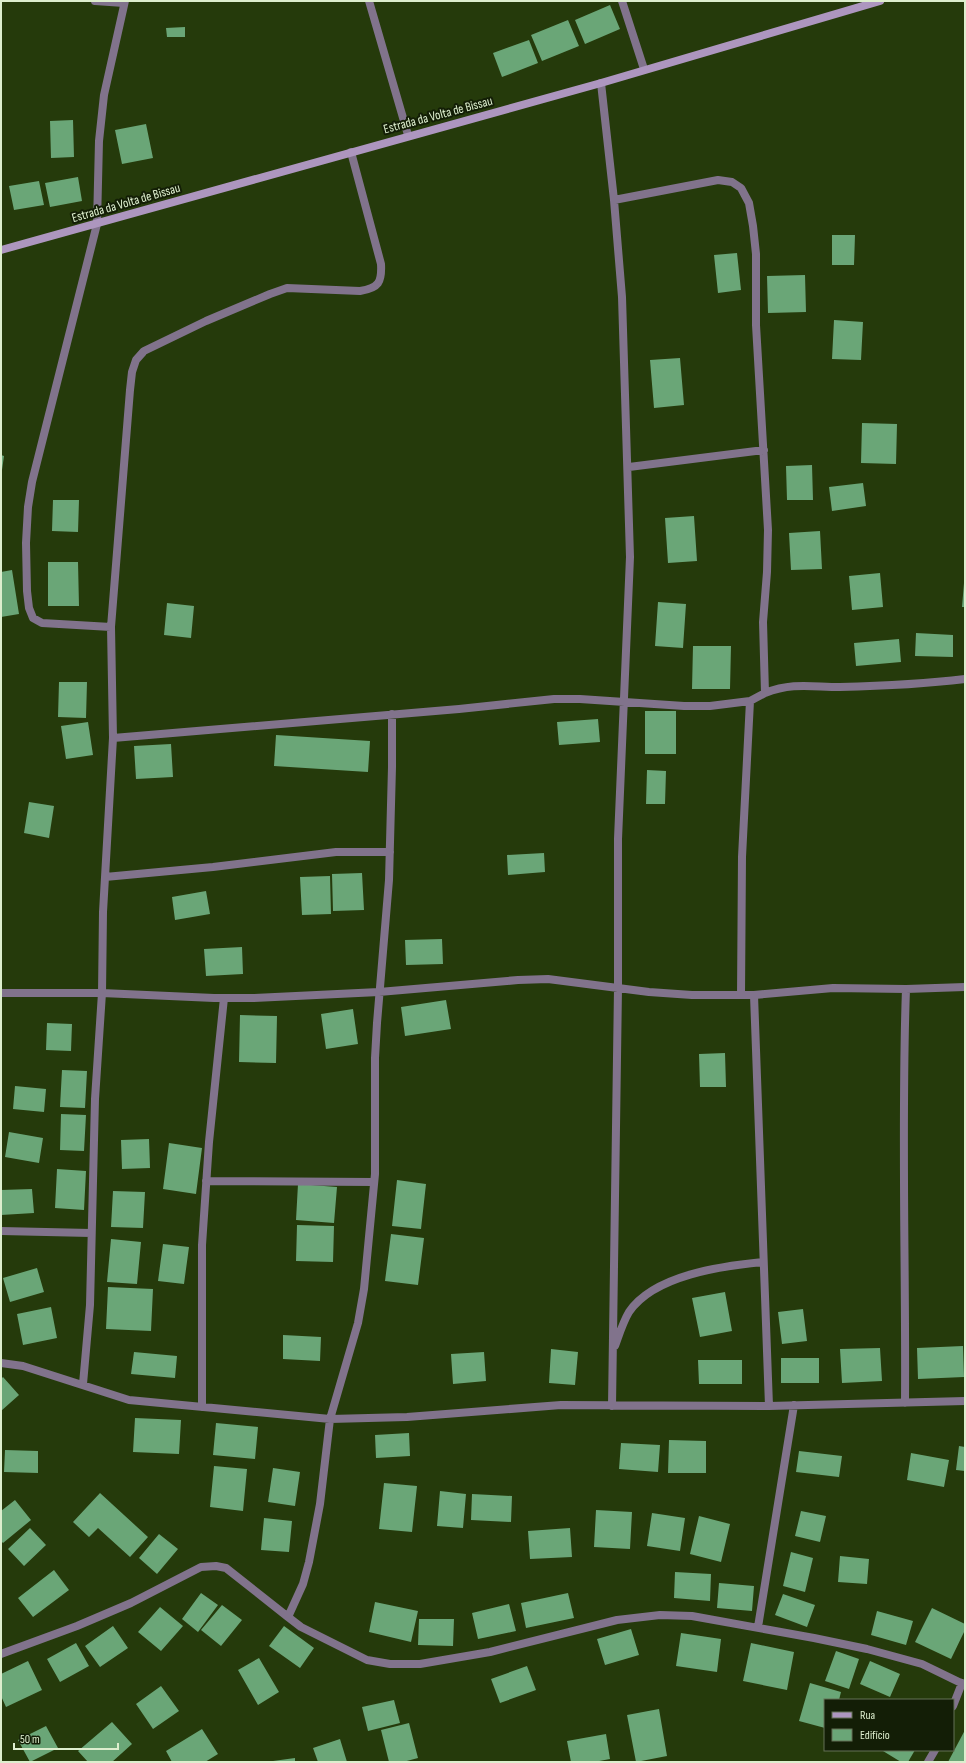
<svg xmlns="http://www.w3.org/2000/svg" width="966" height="1763" font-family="'Sofia Sans Condensed',sans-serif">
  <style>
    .building { fill: #6aa677 }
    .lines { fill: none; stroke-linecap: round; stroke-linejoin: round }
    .street { stroke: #81738c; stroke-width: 8 }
    .secondary { stroke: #ad96bf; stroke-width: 8 }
    .labels { text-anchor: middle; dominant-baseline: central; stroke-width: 4; stroke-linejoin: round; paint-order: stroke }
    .street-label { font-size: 13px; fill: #ddeece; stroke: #131e06 }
  </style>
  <rect width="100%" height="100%" fill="#253a0b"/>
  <path class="building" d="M610 5 620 29 585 44 575 20Z
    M568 20 579 46 542 61 531 35Z
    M185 27V37H167L166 28Z
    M529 40 538 63 502 77 493 53Z
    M73 120 74 157 51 158 50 121Z
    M146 124 153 158 122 164 115 130Z
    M78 177 82 201 50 207 45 183Z
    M39 181 44 205 14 210 9 186Z
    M832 235H855L854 265H832Z
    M737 253 741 290 718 293 714 255Z
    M805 275 806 312 768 313 767 276Z
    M834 320 863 322 861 360 832 359Z
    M680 358 684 405 654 408 650 360Z
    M862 423 897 424 896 464 861 463Z
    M1 455 4 456 2 470H1Z
    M812 465 813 500H787L786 466Z
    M863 483 866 506 832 511 829 487Z
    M53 500H79L78 532 52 531Z
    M694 516 697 561 668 563 665 518Z
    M820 531 822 569 791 570 789 533Z
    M48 562H78L79 606H48Z
    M12 570 19 614 1 617V572Z
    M880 573 883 607 852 610 849 576Z
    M964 583H965V607H962Z
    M658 602 686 604 683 648 655 646Z
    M167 603 194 606 191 638 164 635Z
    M916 633 953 635V657L915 656Z
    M899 639 901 662 856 666 854 643Z
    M693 646H731L730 689H692Z
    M59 682H87L86 718 58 717Z
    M645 711H676V754H645Z
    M598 719 600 742 559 745 557 722Z
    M88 722 93 755 66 759 61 726Z
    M276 735 370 741 368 772 274 766Z
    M171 744 173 777 136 779 134 746Z
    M647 770 666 771 665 804H646Z
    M29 802 54 806 49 838 24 833Z
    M544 853 545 872 508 875 507 855Z
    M362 873 364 910 333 911 332 874Z
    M330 876 331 914 302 915 300 877Z
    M206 891 210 914 175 920 172 897Z
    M442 939 443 964 406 965 405 940Z
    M242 947 243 974 206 976 204 949Z
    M446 1000 451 1029 405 1036 401 1007Z
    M353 1009 358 1044 326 1049 321 1014Z
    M240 1015 277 1016 276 1063 239 1062Z
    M47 1023 72 1024 71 1051 46 1050Z
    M725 1053 726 1087H700L699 1054Z
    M62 1070 87 1071 85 1108 60 1107Z
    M15 1086 46 1089 44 1112 13 1109Z
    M61 1114 86 1115 84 1151 60 1150Z
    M9 1132 43 1138 39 1163 5 1157Z
    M149 1139 150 1168 122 1169 121 1140Z
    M169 1143 202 1148 196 1194 163 1189Z
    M57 1169 86 1171 84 1210 55 1208Z
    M397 1180 426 1184 421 1229 392 1226Z
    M298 1184 337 1187 334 1223 296 1220Z
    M32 1189 34 1213 1 1215V1190Z
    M113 1191 145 1192 143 1228 111 1227Z
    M297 1225 334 1226 333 1262 296 1261Z
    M391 1234 424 1238 418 1285 385 1281Z
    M111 1239 141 1242 137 1284 107 1282Z
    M163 1244 189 1247 184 1284 158 1281Z
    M37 1268 44 1292 10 1302 3 1278Z
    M108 1287 153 1289 151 1331 106 1329Z
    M725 1292 732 1331 700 1337 692 1298Z
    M51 1307 57 1338 23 1345 17 1314Z
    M803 1309 807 1341 782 1344 778 1312Z
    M283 1335 321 1337 320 1361 283 1359Z
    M963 1346 964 1377 918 1379 917 1348Z
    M880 1348 882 1381 842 1383 840 1349Z
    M551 1349 578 1352 575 1385 549 1383Z
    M134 1352 177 1356 175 1378 131 1374Z
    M484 1352 486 1381 453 1384 451 1354Z
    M781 1358H819V1383H781Z
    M698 1360H742V1384H699Z
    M3 1377 19 1395 1 1411V1379Z
    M135 1418 181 1420 179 1454 133 1452Z
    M216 1423 258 1427 255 1459 213 1455Z
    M409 1433 410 1456 376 1458 375 1435Z
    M669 1440 706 1441V1473H668Z
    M621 1443 660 1445 658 1472 619 1469Z
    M959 1446 965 1447V1471L956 1470Z
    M5 1450 38 1451V1473L4 1472Z
    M799 1451 842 1456 839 1477 796 1472Z
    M911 1453 949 1460 944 1487 907 1480Z
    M214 1466 247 1469 243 1511 210 1507Z
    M273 1468 300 1472 295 1506 268 1502Z
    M384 1483 417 1486 412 1532 379 1529Z
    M440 1491 466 1494 463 1528 437 1526Z
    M100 1493 148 1537 130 1557 98 1528 89 1537 73 1522Z
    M472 1494 512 1496 511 1522 471 1520Z
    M15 1500 31 1520 3 1543 1 1541V1511Z
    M596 1510 632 1512 630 1549 594 1547Z
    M801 1511 826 1516 820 1542 795 1536Z
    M652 1513 685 1518 680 1551 647 1546Z
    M699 1516 730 1524 721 1562 690 1554Z
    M264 1518 292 1521 289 1552 261 1550Z
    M30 1528 46 1545 24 1566 8 1549Z
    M570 1528 572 1557 530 1559 528 1531Z
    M159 1534 178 1549 157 1574 139 1558Z
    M791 1552 813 1558 805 1592 783 1586Z
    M840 1556 869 1559 867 1584 838 1582Z
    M54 1570 69 1590 33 1617 18 1598Z
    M675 1572 711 1574 710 1601 674 1598Z
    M719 1583 754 1586 752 1611 717 1608Z
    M201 1593 218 1605 198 1632 182 1619Z
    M568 1593 574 1618 526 1628 521 1603Z
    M783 1594 815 1605 807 1627 775 1615Z
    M375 1602 418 1611 411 1642 369 1632Z
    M509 1604 516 1631 478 1639 472 1613Z
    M222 1605 242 1620 221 1646 201 1630Z
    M160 1607 183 1626 161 1651 138 1632Z
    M932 1608 965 1624V1630L951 1659 915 1642Z
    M877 1611 913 1621 906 1645 871 1635Z
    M419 1619H454L453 1646 418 1645Z
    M113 1626 128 1648 100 1667 85 1646Z
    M284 1626 314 1648 300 1668 269 1646Z
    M631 1629 639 1655 605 1665 597 1639Z
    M681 1633 721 1639 717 1672 676 1666Z
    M76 1643 89 1666 60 1682 47 1659Z
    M751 1643 794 1652 787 1690 743 1681Z
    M836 1651 859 1659 849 1689 825 1681Z
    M259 1658 279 1692 258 1705 238 1670Z
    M28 1661 42 1690 6 1707 1 1696V1674Z
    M870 1661 900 1674 890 1697 860 1684Z
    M527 1666 536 1690 500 1703 491 1679Z
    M810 1683 841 1692 839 1700H825V1728L799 1721Z
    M161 1686 179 1711 153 1729 136 1704Z
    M394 1700 400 1723 368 1731 362 1707Z
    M659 1709 667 1756 636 1762 627 1715Z
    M112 1722 132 1744 112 1762H88L78 1751Z
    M409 1723 418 1758 403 1762H389L381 1730Z
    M46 1726 58 1748 30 1762 18 1740Z
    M202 1729 218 1754 205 1762H172L166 1751Z
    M965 1730V1762H948Z
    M606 1734 610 1759 594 1762H571L567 1741Z
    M340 1739 347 1762H318L313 1748Z
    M884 1750H915L908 1762H901L883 1751Z
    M295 1758V1762H273V1761Z"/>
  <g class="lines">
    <path class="street" d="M95 1 124 3
      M369 1 408 135
      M622 1 644 69
      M601 83 614 200 622 297 630 557 618 839V988L612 1406
      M351 152 381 264C382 282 379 288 360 291L287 288 270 294 206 321 144 351 136 360 132 372 130 390 111 627 113 738 459 709 554 699H580L684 706H710L750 701
      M614 200 718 180 732 182 741 188 749 203 753 226 756 254V325L768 530 767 572 763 622 765 693 750 701 742 857 741 995
      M629 467 764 450
      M111 627 42 623 33 618 29 608 27 591 26 543 28 507 32 482 97 224 99 141 104 95 125 1
      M765 693C793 682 812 687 840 687 882 686 924 684 965 679
      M105 877 213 867 336 852H390
      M1 993H102L214 998H254L379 992 518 980 548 979 649 992 692 995H754L833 988 906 989 965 987
      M754 995 769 1406
      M206 1181 374 1182
      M1 1231 91 1233
      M615 1346C619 1335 623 1322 629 1312 654 1275 722 1266 763 1262
      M1 1363 23 1366 129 1400 330 1419 407 1417 561 1405 769 1406 965 1401
      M83 1384 90 1305 95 1099 102 993 103 912 113 738
      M905 1403C906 1265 901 1127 906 989
      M202 1407V1245L209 1142 224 998
      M288 1617 301 1627 367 1660 390 1664H420L490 1652 617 1620 660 1615 692 1616 814 1638 867 1649 922 1664 965 1685
      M758 1627 794 1405
      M1 1654 77 1626 131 1603 201 1567 216 1566 226 1568 288 1617 303 1584 309 1562 320 1504 330 1419 358 1323 364 1289 375 1174V1058L377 1023 389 880 392 767V714
      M953 1706 962 1683
      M928 1762 935 1750"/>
    <path class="secondary" d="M1 250 601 83 880 1"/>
  </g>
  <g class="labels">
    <g class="street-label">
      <text transform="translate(438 115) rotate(-15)">Estrada da Volta de Bissau</text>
      <text transform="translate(126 203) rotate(-16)">Estrada da Volta de Bissau</text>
    </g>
  </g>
  <rect width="966" height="1763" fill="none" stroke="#ddeece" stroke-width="4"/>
  <rect x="824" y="1699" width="130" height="52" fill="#131e06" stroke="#647156"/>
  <rect x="832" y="1712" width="20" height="6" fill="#ad96bf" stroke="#647156"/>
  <text x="860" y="1719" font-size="12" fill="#ddeece">Rua</text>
  <rect x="832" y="1729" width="20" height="12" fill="#6aa677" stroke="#647156"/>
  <text x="860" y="1739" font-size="12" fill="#ddeece">Edifício</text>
  <path d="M14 1743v6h104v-6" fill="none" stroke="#ddeece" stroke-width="2"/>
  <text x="20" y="1743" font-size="12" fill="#ddeece" stroke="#131e06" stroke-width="3" paint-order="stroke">50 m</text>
</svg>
